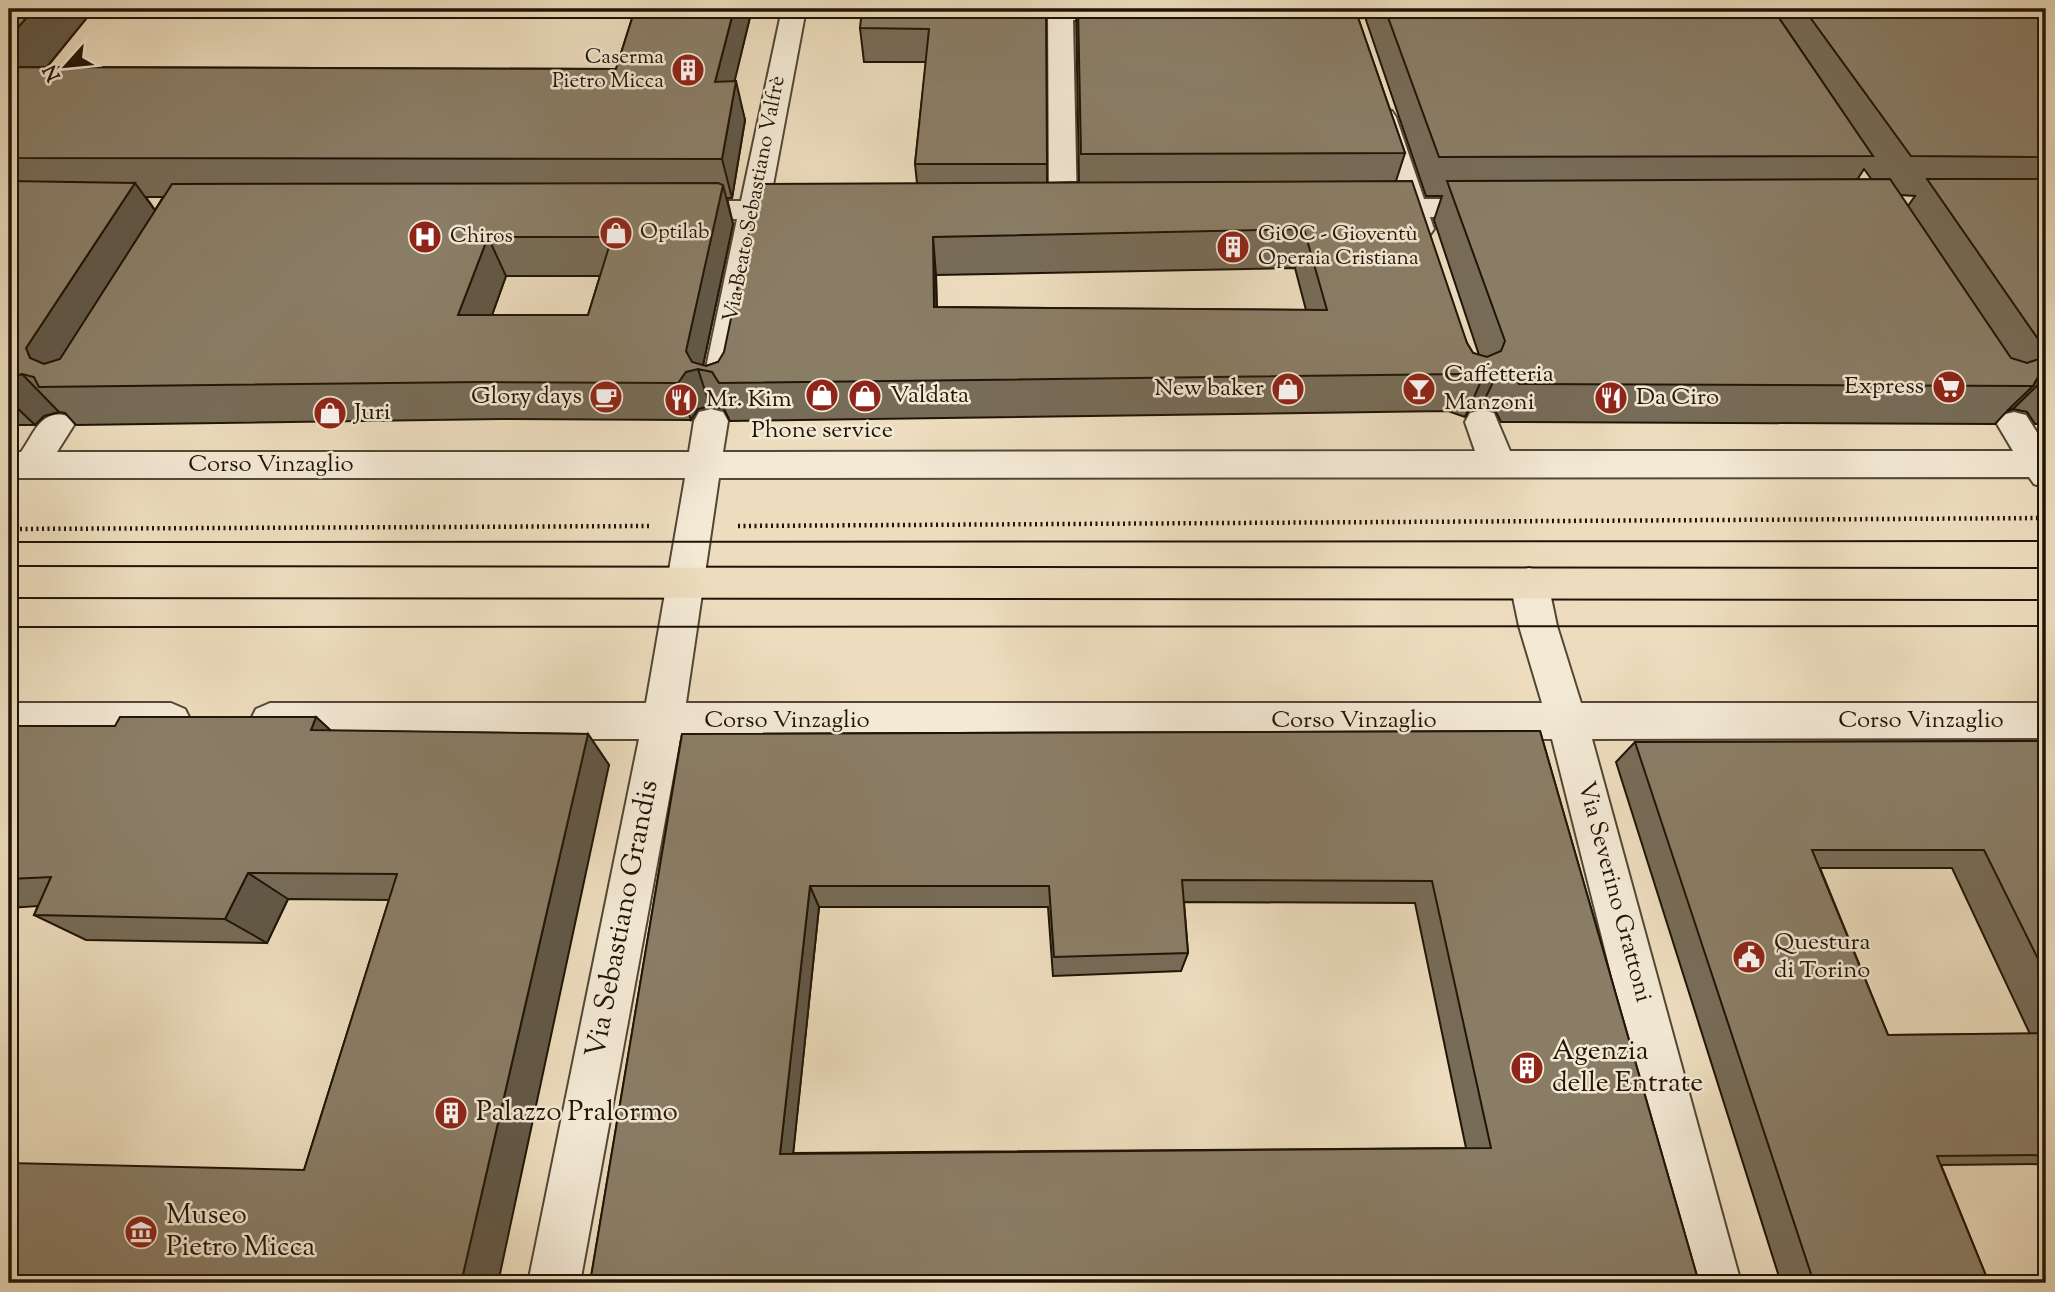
<svg xmlns="http://www.w3.org/2000/svg" width="2055" height="1292" font-family="'Sorts Mill Goudy',serif">
  <style>
    .lines { fill: none; stroke-linecap: round; stroke-linejoin: round }
    .minor-casing { stroke: #524634; stroke-width: 4 }
    .major-casing { stroke: #1f1406; stroke-width: 4 }
    .path { stroke: #1f1406; stroke-width: 4.5; stroke-dasharray: 2 3.5; stroke-linecap: butt }
    .minor { fill: #f3e9d5; fill-rule: evenodd }
    .major { fill: #edddbe; fill-rule: evenodd }
    .tram { stroke: #1f1406; stroke-width: 2 }
    .wall { fill: #776c58; stroke: #1f1406; stroke-width: 2; fill-rule: evenodd }
    .shaded-wall { fill: #615847; stroke: #1f1406; stroke-width: 2 }
    .building { fill: #8a7d66; stroke: #1f1406; stroke-width: 2; fill-rule: evenodd }
    .labels { text-anchor: middle; dominant-baseline: central; stroke-width: 5; stroke-linejoin: round; paint-order: stroke }
    .far-poi-label { font-size: 21px; fill: #1f1406; stroke: #f3e9d5; text-anchor: start }
    .far-street-label { font-size: 21px; fill: #1f1406; stroke: #f3e9d5 }
    .poi-label { font-size: 24px; fill: #1f1406; stroke: #f3e9d5; text-anchor: start }
    .street-label { font-size: 24px; fill: #1f1406; stroke: #f3e9d5 }
    .near-street-label { font-size: 28px; fill: #1f1406; stroke: #f3e9d5 }
    .near-poi-label { font-size: 28px; fill: #1f1406; stroke: #f3e9d5; text-anchor: start }
  </style>
  <rect width="100%" height="100%" fill="#edddbe"/>
  <filter id="stains"><feTurbulence type="fractalNoise" baseFrequency=".00286" numOctaves="4"/><feColorMatrix values="0 0 0 0 .2 0 0 0 0 .09 0 0 0 0 .02 0 0 0 .5 -.17"/></filter>
  <radialGradient id="worn" r=".72"><stop offset=".6" stop-color="#630" stop-opacity="0"/><stop offset="1" stop-color="#630" stop-opacity=".3"/></radialGradient>
  <g class="lines">
    <defs>
      <path id="minor" d="M782 9H806L770 201 815 204 819 210 815 216 805 219H766L734 387 730 395 718 399 706 395 702 387 737 219H679L669 216 665 210 669 204 679 201H741Z
        M1048 9H1138L1141 13 1138 18 1129 20H1073L1077 209 1073 215 1063 218 1053 215 1049 209Z
        M1293 9H1468L1465 14 1456 16 1304 18 1295 16Z
        M1383 109 1392 111 1396 117 1424 199H1491L1501 202 1505 208 1501 214 1491 217H1430L1434 229 1429 236 1419 238 1409 236 1401 217 1359 214 1355 208 1359 202 1395 199 1370 117 1374 111Z
        M711 409 723 412 728 421 723 452 1475 451 1465 422 1470 413 1482 410 1494 413 1510 451H2013L1997 424 2002 415 2014 412 2026 415 2046 447V488L2034 484 2029 477 719 478 686 703H1542L1519 626 1510 583 1516 572 1529 568 1542 572 1548 583 1557 626 1581 703H2046V738L1592 739 1741 1283H1689L1552 739H680L580 1283H528L639 739H270L256 733 250 721 256 709 270 703H646L685 478H9V452H21C35 432 41 408 69 416L74 425 57 452H689L694 421 699 412Z
        M171 703 185 709 191 721 185 733 171 739 9 738V703Z"/>
      <path id="major" d="M9 567 2046 569V599L9 597Z"/>
    </defs>
    <use href="#minor" class="minor-casing"/>
    <use href="#major" class="major-casing"/>
    <path class="path" d="M738 526 2046 518
      M9 529 649 526"/>
    <use href="#minor" class="minor"/>
    <use href="#major" class="major"/>
    <path class="tram" d="M9 542 2046 541
      M9 627 2046 626"/>
  </g>
  <path class="wall" d="M9 9H94L47 67 616 69 635 9H752L734 81 745 120 732 198H727L733 224 703 365 706 366 718 362 917 183 915 164 926 62H864L860 28 1046 9 1047 183 1079 182 1076 9H1355L1405 153 1396 181 1467 343 1473 353 1479 355 1434 220 1442 196H1426L1366 20 1368 9H2046V424H2035L2027 412 2013 409 2007 411 1995 424 1501 422 1495 410 1481 407 1469 410 1465 417 1448 411 730 421 724 409 710 406 698 409 691 420 502 419 76 425 65 413 59 412 44 416 35 425H9ZM1864 169 1872 180H1857ZM1900 195 1915 196 1908 206ZM146 197H163L155 210ZM1295 268 1306 310 937 307 936 275ZM506 276H600L588 315H492Z
    M316 717 331 731 588 734 609 765 304 1170 389 900 288 899 267 943 86 940 34 915 38 906 9 908V726H115Z
    M1540 731 1699 1283H590L682 734ZM1184 902 1415 903 1466 1148 793 1153 819 907H1048L1053 976 1181 971 1188 953Z
    M2046 741V1164L1941 1165 1989 1283H1781L1616 762 1635 742ZM1820 868H1952L2030 1034 1888 1035Z"/>
  <path class="shaded-wall" d="M34 9H94L15 106 9 98V38Z
    M734 9H752L725 121 715 82Z
    M736 81 745 120 732 198 722 159Z
    M135 183 164 223 63 386 30 358 26 348Z
    M723 185 733 224 702 370 698 369 710 406 698 409 691 420 678 383Z
    M488 237 506 276 478 354 458 315Z
    M933 237 936 275 937 345 934 307Z
    M1499 370 1481 407 1469 410 1465 417 1482 379 1486 373Z
    M2046 373V377L2013 409 2007 411 2033 386 2039 375Z
    M22 374 59 412 44 416 35 425 9 400V378Z
    M316 717 350 748 311 730Z
    M588 734 609 765 498 1283H461Z
    M248 873 288 899 267 943 225 919Z
    M810 886 819 907 792 1165 780 1154Z"/>
  <path class="building" d="M9 9H34L9 38Z
    M635 9H734L715 82 736 81 722 159 9 158V67L616 69Z
    M862 9H1046L1047 164H915L929 29 860 28Z
    M1078 9H1355L1405 153 1081 154Z
    M1385 9H1773L1873 156 1439 157Z
    M1804 9H2046V157L1911 156Z
    M1890 179 2011 358 2027 363 2039 359 2045 349 1927 179H2046V373L2039 375 2033 386 1519 384 1513 373 1499 370 1486 373 1482 379 1465 374 719 383 712 372 698 369 686 372 678 383 482 382 39 387 34 377 22 374 9 378V181L135 183 26 348 30 358 44 364 60 359 172 184 718 183 723 185 686 351 692 362 706 366 718 362 724 352 759 184 1412 181 1467 343 1473 353 1487 357 1501 351 1505 341 1447 181ZM1304 229 1327 310 934 307 933 237ZM488 237H612L588 315H458Z
    M120 717H316L311 730 588 734 461 1283H9V1163L304 1170 397 874 248 873 225 919 34 915 51 877 9 879V726H115Z
    M1540 731 1699 1283H590L682 734ZM1182 880 1432 881 1491 1148 780 1154 810 886H1049L1054 957 1188 953Z
    M2046 741V975L1984 850H1812L1888 1035 2046 1033V1155L1937 1156 1989 1283H1814L1635 742Z"/>
  <defs>
    <symbol id="building-disc" viewBox="-11 -11 22 22"><circle r="9.5" fill="#8f2418" stroke="#f3e9d5"/><path d="M-4-6H4V6H1V3H-1V6H-4ZM-2.5-4.3h1.7v1.8h-1.7ZM.8-4.3h1.7v1.8H.8ZM-2.5-1h1.7V.8h-1.7ZM.8-1h1.7V.8H.8Z" fill="#fff"/></symbol>
    <symbol id="shop-disc" viewBox="-11 -11 22 22"><circle r="9.5" fill="#8f2418" stroke="#f3e9d5"/><path d="M-5-2.5h2.3a2.7 3.5 0 0 1 5.4 0H5L5.5 6h-11ZM-1.5-2.5h3a1.5 2.3 0 0 0-3 0Z" fill="#fff"/></symbol>
    <symbol id="hospital-disc" viewBox="-11 -11 22 22"><circle r="9.5" fill="#8f2418" stroke="#f3e9d5"/><path d="M-5-5h3v3.5h4V-5h3V5h-3V1.5h-4V5h-3Z" fill="#fff"/></symbol>
    <symbol id="supermarket-disc" viewBox="-11 -11 22 22"><circle r="9.5" fill="#8f2418" stroke="#f3e9d5"/><path d="M-6-5.5h2.5l.6 2H6L4.5 2H-2.5L-4.4-4H-6ZM-1.5 3.2a1.3 1.3 0 1 0 .1 0ZM3 3.2a1.3 1.3 0 1 0 .1 0Z" fill="#fff"/></symbol>
    <symbol id="bar-disc" viewBox="-11 -11 22 22"><circle r="9.5" fill="#8f2418" stroke="#f3e9d5"/><path d="M-6-5H6L.8 .8V4.5H3.5V6h-7V4.5H-.8V.8Z" fill="#fff"/></symbol>
    <symbol id="cafe-disc" viewBox="-11 -11 22 22"><circle r="9.5" fill="#8f2418" stroke="#f3e9d5"/><path d="M-5.5-4.5H6V0H3Q3 3.5 0 3.5H-2.5Q-5.5 3.5-5.5 0ZM3-3.2v2h1.7v-2ZM-6 4.5H4V6H-6Z" fill="#fff"/></symbol>
    <symbol id="restaurant-disc" viewBox="-11 -11 22 22"><circle r="9.5" fill="#8f2418" stroke="#f3e9d5"/><path d="M-5-6h1v4h1v-4h1v4h1v-4h1v5L-1.5 .5V6h-2V.5L-5-1ZM5-6V6H3V1.5H1.5Q1.5-4 5-6Z" fill="#fff"/></symbol>
    <symbol id="civic-disc" viewBox="-11 -11 22 22"><circle r="9.5" fill="#8f2418" stroke="#f3e9d5"/><path d="M-.6-6.5H3V-4.5H.6V-3L4-1V1h2V6H-6V1h2V-1L-.6-3ZM-1.2 2.5V6h2.4V2.5Z" fill="#fff"/></symbol>
    <symbol id="museum-disc" viewBox="-11 -11 22 22"><circle r="9.5" fill="#8f2418" stroke="#f3e9d5"/><path d="M0-6L6-3V-2H-6V-3ZM-5-1h2V3h-2ZM-1-1h2V3h-2ZM3-1h2V3H3ZM-6 4H6V6H-6Z" fill="#fff"/></symbol>
  </defs>
  <g fill-rule="evenodd">
    <use href="#building-disc" x="669" y="51" width="38" height="38"/>
    <use href="#shop-disc" x="597" y="214" width="38" height="38"/>
    <use href="#hospital-disc" x="406" y="218" width="38" height="38"/>
    <use href="#building-disc" x="1214" y="228" width="38" height="38"/>
    <use href="#supermarket-disc" x="1930" y="368" width="38" height="38"/>
    <use href="#shop-disc" x="1269" y="370" width="38" height="38"/>
    <use href="#bar-disc" x="1400" y="370" width="38" height="38"/>
    <use href="#shop-disc" x="803" y="376" width="38" height="38"/>
    <use href="#shop-disc" x="846" y="377" width="38" height="38"/>
    <use href="#cafe-disc" x="587" y="378" width="38" height="38"/>
    <use href="#restaurant-disc" x="1592" y="379" width="38" height="38"/>
    <use href="#restaurant-disc" x="662" y="381" width="38" height="38"/>
    <use href="#shop-disc" x="311" y="394" width="38" height="38"/>
    <use href="#civic-disc" x="1730" y="938" width="38" height="38"/>
    <use href="#building-disc" x="1508" y="1049" width="38" height="38"/>
    <use href="#building-disc" x="432" y="1094" width="38" height="38"/>
    <use href="#museum-disc" x="122" y="1213" width="38" height="38"/>
  </g>
  <g class="labels">
    <g class="far-poi-label">
      <text x="664" y="58" text-anchor="end">Caserma<tspan x="664" dy="24">Pietro Micca</tspan></text>
      <text x="640" y="233">Optilab</text>
      <text x="1258" y="235">GiOC - Gioventù<tspan x="1258" dy="24">Operaia Cristiana</tspan></text>
      <text x="450" y="237">Chiros</text>
    </g>
    <g class="far-street-label">
      <text transform="translate(755 199) rotate(-79)">Via Beato Sebastiano Valfrè</text>
    </g>
    <g class="poi-label">
      <text x="1444" y="375">Caffetteria<tspan x="1444" dy="28">Manzoni</tspan></text>
      <text x="1924" y="387" text-anchor="end">Express</text>
      <text x="1264" y="389" text-anchor="end">New baker</text>
      <text x="890" y="396">Valdata</text>
      <text x="582" y="397" text-anchor="end">Glory days</text>
      <text x="1636" y="398">Da Ciro</text>
      <text x="706" y="400">Mr. Kim</text>
      <text x="354" y="413">Juri</text>
      <text x="822" y="431" text-anchor="middle">Phone service</text>
      <text x="1774" y="943">Questura<tspan x="1774" dy="28">di Torino</tspan></text>
    </g>
    <g class="street-label">
      <text x="271" y="465">Corso Vinzaglio</text>
      <text x="787" y="721">Corso Vinzaglio</text>
      <text x="1354" y="721">Corso Vinzaglio</text>
      <text x="1921" y="721">Corso Vinzaglio</text>
      <text transform="translate(1614 892) rotate(75)">Via Severino Grattoni</text>
    </g>
    <g class="near-street-label">
      <text transform="translate(623 919) rotate(-79)">Via Sebastiano Grandis</text>
    </g>
    <g class="near-poi-label">
      <text x="1552" y="1052">Agenzia<tspan x="1552" dy="32">delle Entrate</tspan></text>
      <text x="476" y="1113">Palazzo Pralormo</text>
      <text x="166" y="1216">Museo<tspan x="166" dy="32">Pietro Micca</tspan></text>
    </g>
  </g>
  <rect width="2055" height="1292" fill="none" stroke="#edddbe" stroke-width="35"/>
  <rect x="10" y="10" width="2034" height="1271" fill="none" stroke="#1f1406" stroke-width="3.5"/>
  <rect x="18" y="18" width="2020" height="1257" fill="none" stroke="#1f1406" stroke-width="2"/>
  <g transform="translate(66 66) rotate(243)" stroke="#f3e9d5" stroke-width="5" paint-order="stroke">
  <path d="M0-5L12 26L0 18L-12 26Z" fill="#1f1406"/>
  <text y="-10" font-size="19" font-weight="bold" text-anchor="middle" fill="#1f1406">N</text>
  </g>
  <rect width="100%" height="100%" filter="url(#stains)"/>
  <rect width="100%" height="100%" fill="url(#worn)"/>
</svg>
